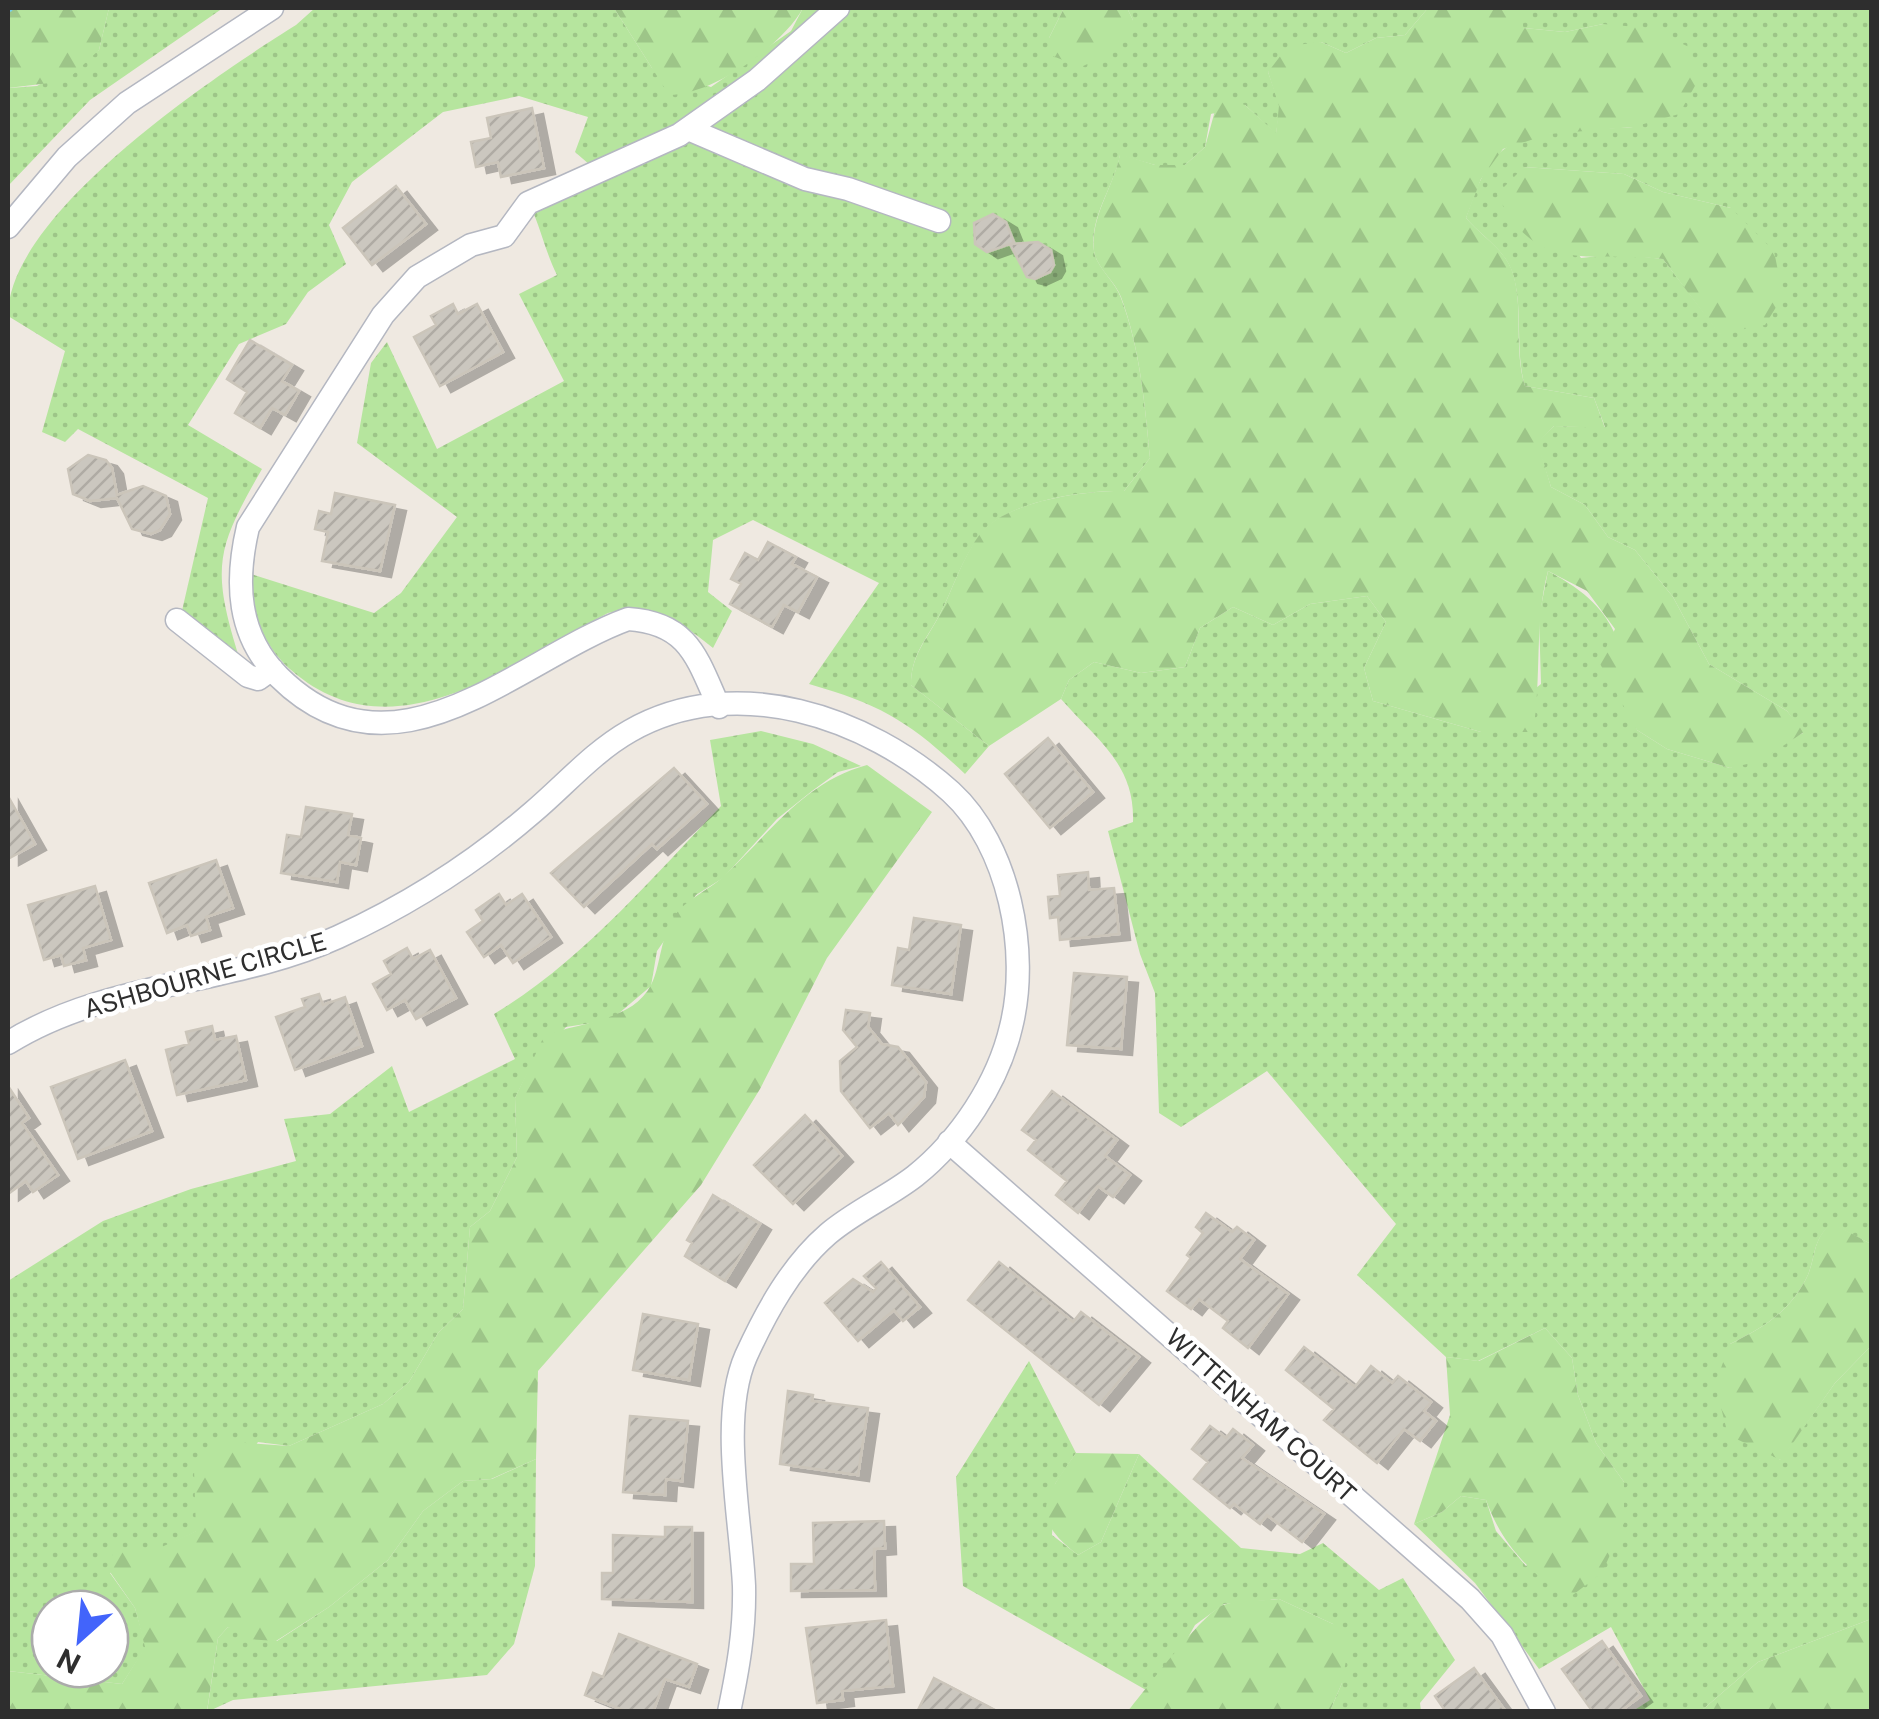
<svg xmlns="http://www.w3.org/2000/svg" width="1879" height="1719" font-family="'Public Sans',sans-serif">
  <style>
    .grass { fill: url(#grass-dots); fill-rule: evenodd }
    .forest { fill: url(#forest-firs) }
    .lines { fill: none; stroke-linecap: round; stroke-linejoin: round }
    .stream { stroke: #75cff0; stroke-width: 8 }
    .building { fill: url(#building-hatch); stroke: #cbc5ba; stroke-width: 2.5; filter: url(#shadow) }
    .minor-casing { stroke: #b4b7c1; stroke-width: 25 }
    .minor { stroke: #fff; stroke-width: 22 }
    .labels { text-anchor: middle; dominant-baseline: central; stroke-width: 9; stroke-linejoin: round; paint-order: stroke }
    .street-label { font-size: 25px; fill: #2e2e2e; stroke: #fff }
  </style>
  <defs>
    <pattern id="grass-dots" width="8" height="8" patternUnits="userSpaceOnUse" patternTransform="scale(2.5)"><rect width="8" height="8" fill="#b6e59e"/><path d="M2 2h.1M6 6h.1" fill="none" stroke="#9dc588" stroke-width="1.8" stroke-linecap="round"/></pattern>
    <pattern id="forest-firs" width="22" height="20" patternUnits="userSpaceOnUse" patternTransform="scale(2.5)"><rect width="22" height="20" fill="#b6e59e"/><path d="M5 1l3.5 6h-7zM16 11l3.5 6h-7z" fill="#9dc588"/></pattern>
    <pattern id="building-hatch" width="6" height="6" patternUnits="userSpaceOnUse" patternTransform="scale(2.5)"><rect width="6" height="6" fill="#cbc7bf"/><path d="M-1 1l2-2M0 6l6-6M5 7l2-2" fill="none" stroke="#afaba4"/></pattern>
    <filter id="shadow"><feDropShadow dx="11" dy="6" stdDeviation="0" flood-color="#0004"/></filter>
  </defs>
  <rect width="100%" height="100%" fill="#efe9e1"/>
  <path class="grass" d="M109 8H223L90 100 8 186V88L37 86 99 50Z
    M315 8H614L652 68 711 87 791 31 803 8H1064L1049 38 1133 20 1127 8H1428L1405 35 1376 38 1346 53 1321 42 1268 72 1280 106 1276 134 1245 105 1211 114 1205 147 1185 165H1155L1120 155C1114 187 1089 217 1094 251 1096 267 1116 282 1121 298 1140 348 1145 405 1150 458L1124 491C1085 490 1006 501 981 534 962 558 953 589 939 616 925 641 911 656 911 685L989 746 965 774C910 722 882 705 809 684L879 583 753 520 713 540 708 592 732 611 713 648C680 621 651 601 608 613 515 662 398 756 297 675 263 648 253 617 251 574L374 613 401 593 457 517 357 443 371 363 387 342 437 449 564 381 519 294 557 275C543 247 540 221 524 194L590 165 575 152 588 117 519 96 443 112 352 182 329 225 346 264 308 292 286 324 239 344 188 425 262 469C216 549 211 567 239 657L181 615 208 498 78 429 65 442 42 432 65 351 8 316C7 214 216 75 296 25Z
    M1523 8H1871V1244L1832 1224C1811 1240 1817 1257 1806 1279 1788 1313 1763 1328 1730 1344L1780 1460 1835 1383 1871 1346V1619L1758 1662 1701 1711H1633L1650 1700 1611 1627 1539 1669 1475 1583 1414 1524 1442 1512 1461 1496 1486 1500 1496 1531 1526 1566 1624 1482 1596 1443 1578 1395 1572 1358 1545 1328 1478 1361 1446 1357 1357 1275 1396 1224 1267 1071 1181 1127 1159 1113 1155 993 1140 954 1108 831 1133 822C1135 764 1097 740 1061 699L1069 680 1094 662 1141 673 1185 667 1200 628 1233 607 1273 625 1310 604 1367 596 1386 622 1364 668 1373 701 1481 732 1541 684 1539 617 1548 571C1627 613 1620 649 1637 730L1667 749 1730 768 1803 733 1787 711 1709 664 1673 597 1635 550 1608 537 1585 505 1551 487 1537 443 1554 426 1605 427 1594 398 1525 386C1515 351 1523 313 1514 278 1508 251 1482 237 1466 218 1474 196 1483 165 1503 150 1531 128 1598 130 1633 127L1603 24 1565 32 1523 28ZM1524 167 1624 174 1663 192 1731 208 1720 334 1663 259 1617 254 1581 258Z
    M761 731 813 744 861 766 838 772 812 791 777 819 723 878 696 895 657 951 651 986 611 1020 566 1027 527 1074 515 1098 517 1157 490 1211 470 1227 463 1309 438 1333 409 1382 383 1404 289 1446 258 1442 197 1531 110 1573 135 1608 146 1647 122 1684 8 1671V1281L103 1221 191 1189 296 1161 284 1119 330 1114 392 1066 409 1112 515 1059 494 1014C581 962 651 879 721 806L710 740ZM50 1609H110V1669H50Z
    M1029 1361 1076 1453 1055 1484 1052 1535 1078 1555 1101 1542 1139 1454 1241 1548 1300 1554 1323 1543 1379 1590 1403 1578 1455 1660 1420 1703 1421 1711H1330L1342 1683 1333 1624 1279 1599 1224 1604 1195 1625 1181 1650 1146 1690 963 1586 956 1477Z
    M536 1459 535 1566 514 1644 487 1675 233 1700 207 1712 218 1638 228 1627 277 1641 329 1607 388 1560 423 1511 463 1481 492 1479Z"/>
  <path class="forest" d="M8 8H109L99 50 66 81 8 88Z
    M614 8H803C783 45 713 95 669 95Z
    M1064 8H1127L1133 20 1111 53 1081 67 1050 55 1049 38Z
    M1428 8H1523V28L1565 32 1603 24 1648 28 1687 46 1700 77 1679 114 1633 127 1549 134 1503 149 1481 179 1466 218C1482 237 1508 251 1514 277 1523 312 1514 350 1525 386L1594 398 1605 428 1554 426 1538 443 1551 487 1585 505 1608 537 1635 550 1673 597 1709 664 1787 711 1804 732 1760 761 1730 768 1667 749 1637 730 1599 662 1615 629 1587 591 1548 571C1534 623 1542 678 1533 732H1481L1373 701 1364 668 1386 622 1367 596 1310 604 1273 625 1233 607 1200 628 1185 667 1141 673 1094 662 1069 680 1061 699 989 746 911 685C911 656 925 642 939 616 953 589 962 558 980 534 1006 501 1085 490 1124 491L1150 458C1145 405 1140 348 1121 297 1115 281 1096 267 1094 251 1090 216 1114 187 1120 154L1155 165H1185L1205 147 1219 96 1245 105 1276 133 1279 106 1268 72 1288 46 1321 42 1346 53 1376 38 1405 35Z
    M1524 167 1624 174 1663 192 1731 208 1774 251 1783 296 1765 325 1719 334 1663 259C1587 251 1536 276 1497 194Z
    M867 765 932 812 827 958 760 1089 701 1185 538 1371 536 1459 491 1479 463 1481 423 1511 388 1560 329 1607 276 1641 248 1639 228 1627 218 1638 207 1711H8V1671L122 1684 145 1647 135 1608 110 1572 114 1546 151 1552 196 1531 194 1469 219 1441 289 1446 383 1404 409 1382 438 1333 463 1309 470 1227 490 1211 517 1157 515 1098 544 1036C578 1022 632 1022 651 985 660 968 660 941 672 920 683 900 708 891 724 876 770 833 804 782 867 765Z
    M1832 1223 1871 1244V1346L1835 1383 1781 1460 1728 1435 1715 1384 1730 1344C1763 1328 1788 1313 1806 1279 1817 1257 1811 1240 1832 1223Z
    M1545 1328 1572 1358 1578 1395 1596 1443 1624 1482V1523L1602 1573 1566 1600C1528 1568 1503 1547 1486 1500L1461 1496 1442 1512 1414 1524 1450 1415 1446 1357 1479 1361Z
    M1076 1453 1139 1454 1101 1542 1078 1555C1028 1517 1044 1498 1076 1453Z
    M1279 1599 1333 1624 1349 1643 1342 1683 1330 1711H1128C1147 1688 1201 1615 1223 1605 1239 1599 1263 1601 1279 1599Z
    M1871 1619V1711H1701L1758 1662Z"/>
  <g class="lines">
    <path class="stream" d="M8 8H9"/>
  </g>
  <path class="building" d="M532 108 544 168 501 177 498 162 476 167 471 142 491 138 487 118Z
    M396 186 426 224 372 265 343 228Z
    M993 214 1006 222 1014 242 1011 244 1038 242 1051 250 1054 265 1050 272 1035 279 1027 277 1010 244 987 252 975 244 974 223Z
    M453 304 458 314 477 304 503 352 440 386 414 337 436 325 431 316Z
    M250 340 292 365 282 381 299 391 285 415 272 408 260 428 235 413 247 392 227 379Z
    M88 455 106 460 112 468 117 495 143 486 166 496 170 514 160 530 151 534 132 529 117 498 90 501 73 494 68 469Z
    M335 493 395 505 380 571 322 561 328 532 315 529 319 511 331 514Z
    M768 542 796 557 792 564 817 577 798 612 784 605 772 627 730 604 741 584 731 579 745 553 758 560Z
    M1048 738 1093 792 1050 828 1005 774Z
    M674 768 707 804 657 849 652 844 584 907 551 873Z
    M8 796 35 844 8 859Z
    M306 807 352 814 348 835 361 838 356 865 340 862 337 882 281 873 287 835 301 837Z
    M216 860 233 908 206 917 210 930 191 936 187 925 167 933 149 883Z
    M1088 872 1089 890 1114 888 1119 934 1060 940 1058 917 1050 918 1048 897 1060 896 1058 875Z
    M95 886 111 940 83 948 86 960 64 966 61 955 44 960 28 905Z
    M499 894 506 905 522 894 551 937 513 963 501 945 484 957 467 932 483 921 476 910Z
    M914 918 961 925 951 994 892 985 898 948 909 950Z
    M407 948 413 959 430 950 456 998 416 1019 405 1000 387 1010 373 984 391 974 384 961Z
    M1074 973 1127 977 1121 1049 1067 1045Z
    M319 994 323 1005 345 997 362 1046 295 1070 276 1017 305 1007 302 999Z
    M846 1010 870 1013 868 1027 882 1044 898 1047 926 1082 924 1097 898 1125 889 1113 870 1128 841 1091 840 1061 857 1047 843 1030Z
    M212 1026 215 1040 236 1036 246 1080 177 1095 166 1050 189 1044 186 1032Z
    M125 1060 152 1131 78 1159 51 1087Z
    M8 1086 29 1118 22 1123 58 1175 33 1192 26 1181 8 1194Z
    M1052 1091 1117 1140 1105 1156 1130 1175 1113 1197 1098 1186 1078 1213 1056 1195 1067 1181 1028 1150 1036 1140 1022 1130Z
    M805 1115 842 1156 793 1204 754 1165Z
    M713 1195 760 1224 725 1281 685 1256 692 1243 687 1240Z
    M1206 1213 1232 1232 1237 1227 1254 1240 1240 1259 1288 1294 1248 1348 1223 1328 1228 1321 1199 1299 1191 1309 1167 1291 1191 1258 1187 1255 1203 1233 1196 1227Z
    M881 1262 920 1307 903 1321 894 1310 858 1341 825 1303 853 1279 873 1292 876 1288 864 1276Z
    M999 1262 1073 1322 1081 1312 1139 1357 1099 1405 968 1300Z
    M643 1314 698 1324 689 1380 633 1370Z
    M1304 1347 1355 1387 1371 1366 1392 1383 1398 1376 1431 1402 1424 1411 1436 1421 1420 1441 1404 1429 1377 1463 1324 1420 1334 1409 1286 1370Z
    M788 1391 813 1395 812 1401 868 1408 858 1475 780 1464Z
    M630 1416 688 1421 682 1481 666 1479 665 1495 623 1492Z
    M1210 1426 1226 1438 1233 1429 1253 1445 1242 1458 1324 1514 1302 1542 1267 1515 1260 1524 1234 1504 1230 1508 1194 1479 1208 1462 1192 1449Z
    M884 1521 885 1548 874 1549 875 1590 791 1591V1564H814L813 1523Z
    M665 1527H692V1602L602 1599V1573H613V1535L665 1537Z
    M886 1620 893 1686 842 1691 843 1700 817 1703 806 1628Z
    M619 1634 697 1664 689 1687 665 1679 653 1712H628L585 1695 593 1673 603 1677Z
    M1602 1641 1641 1696 1619 1712H1593L1562 1669Z
    M1474 1668 1506 1712H1446L1435 1696Z
    M934 1678 999 1712H917Z"/>
  <g class="lines">
    <defs>
      <path id="minor" d="M688 129 805 179 848 189 939 221
        M8 227 67 157 127 103 272 8
        M177 620 248 676 258 679 272 669
        M719 707C697 658 689 623 628 619 518 659 395 792 279 677 237 635 235 582 248 527L383 315 417 277 471 245 504 236 528 203 679 135 757 80 838 8
        M8 1043C107 981 232 985 338 937 408 905 474 863 533 812 565 785 593 752 630 731 735 671 868 717 951 792 1009 845 1030 952 1011 1027 998 1083 960 1140 915 1176 888 1197 855 1211 828 1234 791 1266 766 1312 746 1356 719 1417 741 1519 744 1586 745 1630 738 1669 729 1712
        M949 1142 1470 1599 1502 1635 1544 1712"/>
    </defs>
    <use href="#minor" class="minor-casing"/>
    <use href="#minor" class="minor"/>
  </g>
  <g class="labels">
    <g class="street-label">
      <text transform="translate(205 975) rotate(-16)">ASHBOURNE CIRCLE</text>
      <text transform="translate(1261 1415) rotate(42)">WITTENHAM COURT</text>
    </g>
  </g>
  <rect width="1879" height="1719" fill="none" stroke="#2e2e2e" stroke-width="20"/>
  <g transform="translate(80 1639) rotate(207)"><circle r="48" fill="#ffffff" stroke="#ababab" stroke-width="2.5"/>
  <path d="M0-8L18 38L0 25L-18 38Z" fill="#4264fb"/>
  <text y="-15" font-size="28" font-weight="bold" text-anchor="middle" fill="#2e2e2e">N</text>
  </g>
</svg>
